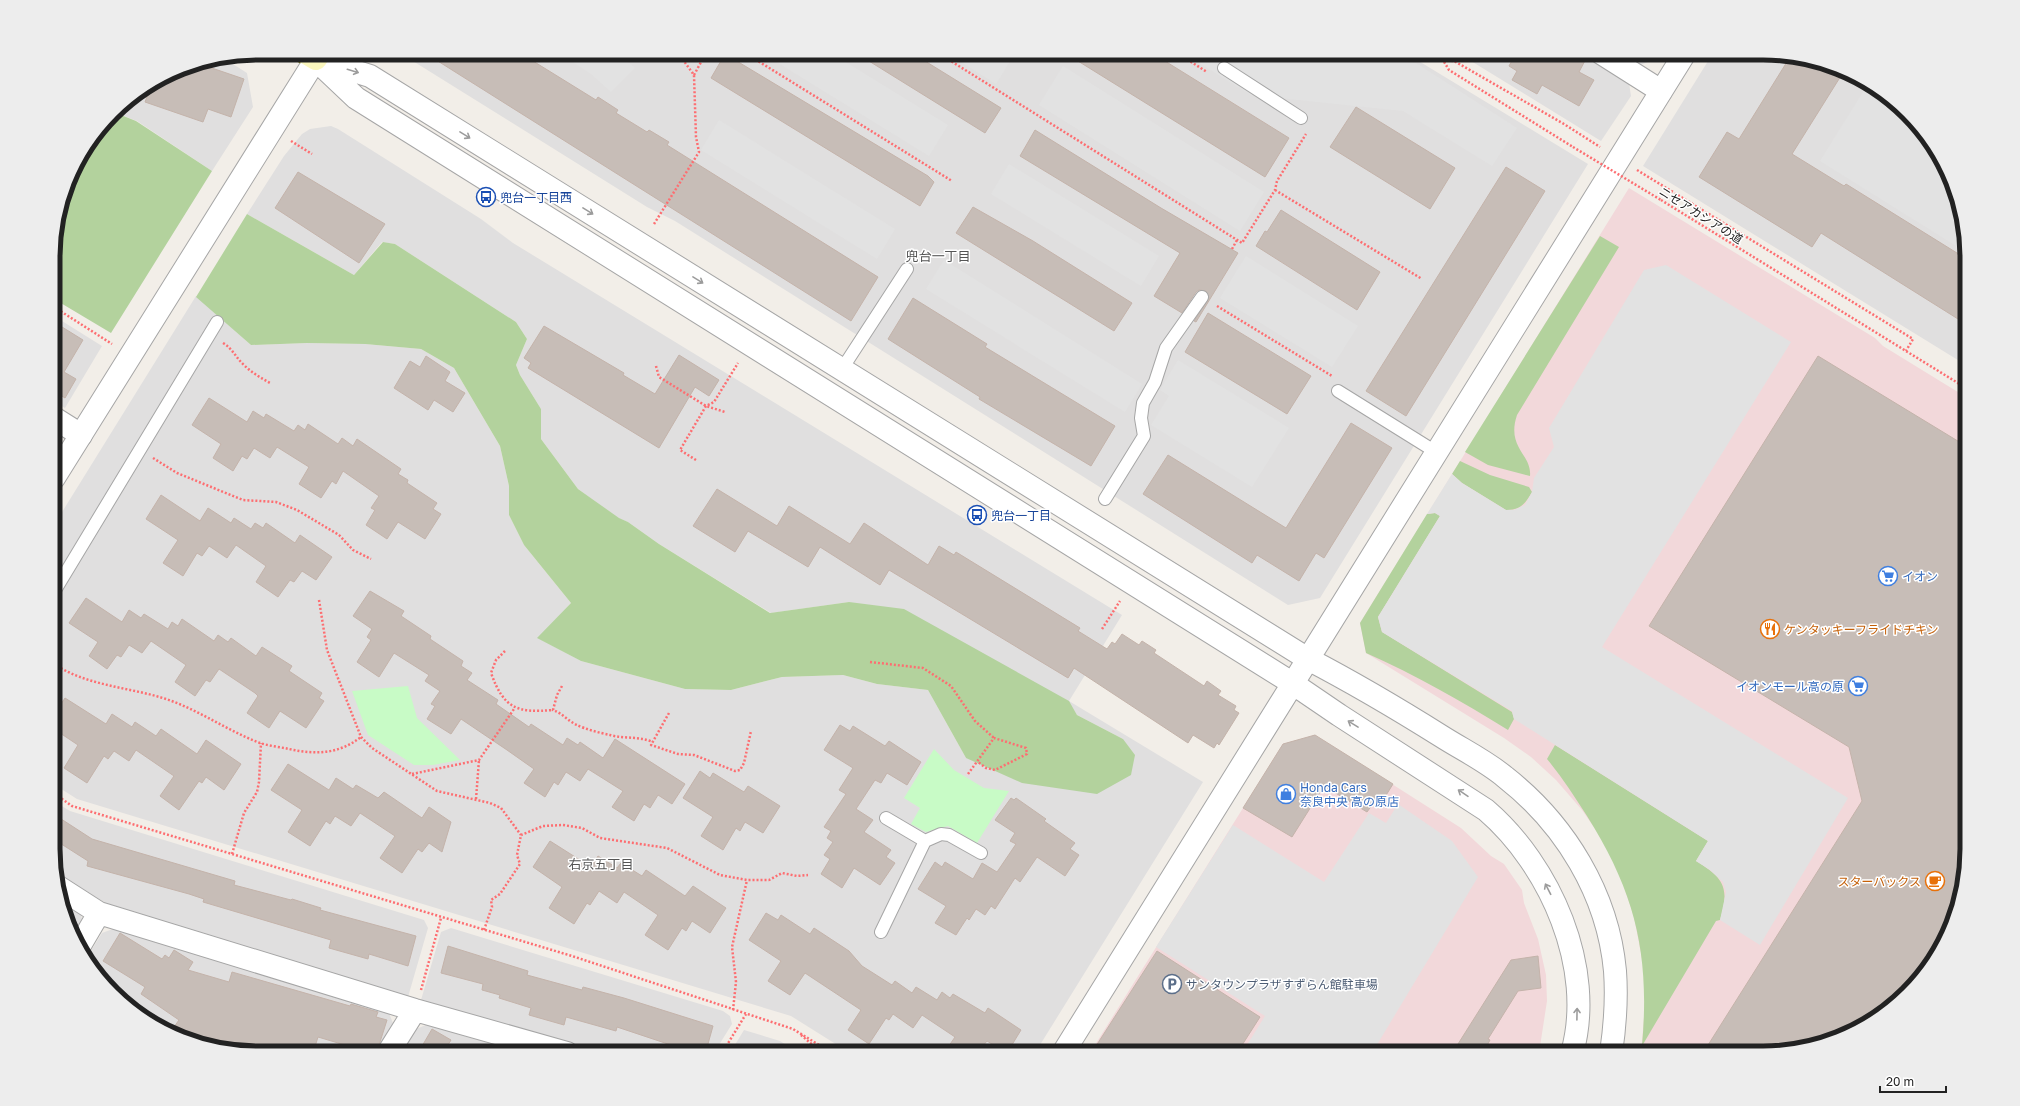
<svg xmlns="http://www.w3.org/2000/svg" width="2020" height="1106" font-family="'Golos Text','Noto Sans JP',sans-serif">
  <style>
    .residential { fill: #e0dfdf }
    .commercial { fill: #f2d8da }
    .forest { fill: #b3d29d }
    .park { fill: #c8fbc6 }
    .parking { fill: #e2e2e2 }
    .building { fill: #c7bdb7; stroke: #c4b3aa }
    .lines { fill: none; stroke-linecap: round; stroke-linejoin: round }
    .service-casing { stroke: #a6a6a6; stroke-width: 14 }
    .minor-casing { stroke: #a6a6a6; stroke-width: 24 }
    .tertiary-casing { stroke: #a6a6a6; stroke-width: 24 }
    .secondary-casing { stroke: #7f7e02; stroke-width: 24 }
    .path { stroke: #fd6e71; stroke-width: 2.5; stroke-dasharray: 2 2; stroke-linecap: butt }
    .service { stroke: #fff; stroke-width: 12 }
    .minor { stroke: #fff; stroke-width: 22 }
    .tertiary { stroke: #fff; stroke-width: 22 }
    .secondary { stroke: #fbf7bd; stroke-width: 22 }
    .path-bridge { stroke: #fd6e71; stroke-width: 2.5; stroke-dasharray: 2 2; stroke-linecap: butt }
    .oneway { stroke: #9c9c9c }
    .labels { text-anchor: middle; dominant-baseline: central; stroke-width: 3; stroke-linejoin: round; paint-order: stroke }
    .transit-label { font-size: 12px; fill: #164399; stroke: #fff; text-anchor: start }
    .street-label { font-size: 12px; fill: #222; stroke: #fff }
    .shop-label { font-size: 12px; fill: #366cbe; stroke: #fff; text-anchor: start }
    .food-label { font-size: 12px; fill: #c56008; stroke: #fff; text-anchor: start }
    .service-label { font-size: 12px; fill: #4e5e75; stroke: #fff; text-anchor: start }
    .neighbourhood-label { font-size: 13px; fill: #555; stroke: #fff }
    .rim { fill: none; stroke: #222; stroke-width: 5 }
  </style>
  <rect width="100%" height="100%" fill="#f2eee8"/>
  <path class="residential" d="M400 53H1342L1417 60 1588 164 1320 598 1288 605 675 221 647 207Z
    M1458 53H1581L1629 83 1631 96 1601 141Z
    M1620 53H1657L1653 60 1640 65Z
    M1713 53H1763L1815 60 1853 74 1898 104 1932 144 1956 191 1965 231 1966 365 1643 166Z
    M225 59 247 73 253 107 212 171 137 121 116 113 122 104 179 68Z
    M331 126 338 129 481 219 513 243 1122 615 1069 701 1203 782 1035 1053H850L791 1016 77 799 55 785 54 525 196 296 251 345 307 343 365 344 421 349 454 368 500 446 509 486V515L524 545 571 603 538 638 581 661 685 689 731 690 782 677 843 675 877 684 928 690 966 758 1123 739 1077 715 1068 701 849 602 771 613 659 544 628 522 618 518 578 489 541 439V409L520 375 516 365 527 339 516 322 395 244 382 242 354 275 247 214 284 156 302 134 310 129Z
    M54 316 102 346 65 408 54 401Z
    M55 802 70 811 424 920 428 928 408 997 107 904 55 872Z
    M61 900 80 912 84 926 76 940 68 927Z
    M451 928 723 1011 730 1016 732 1024 714 1053H597L421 1000 441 932Z
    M113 929 389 1013 394 1026 378 1053H257L205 1046 185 1039 118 998 88 962 86 959 102 933Z
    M426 1025 522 1052V1053H401L416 1029Z
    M744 1030 780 1041 799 1053H730Z"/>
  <path class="commercial" d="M1629 188 1875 338 1883 346 1966 397 1967 849 1960 901 1946 939 1916 984 1876 1019 1828 1042 1776 1053H1641L1645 1006 1644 969 1634 917 1620 874 1602 839 1582 810 1556 780 1531 757 1504 738 1366 653 1360 623Z
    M1315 735 1461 828 1491 856 1504 864 1522 890 1524 903 1538 939 1546 975 1547 1001 1539 1053H1090L1283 744Z"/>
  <path class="forest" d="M116 113 136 121 212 171 111 333 54 299 53 244 74 167Z
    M247 214 354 275 383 242 395 244 516 322 527 339 516 365 520 375 541 409V439L578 489 619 518 628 522 659 544 770 613 849 602 904 609 1069 701 1077 715 1123 739 1135 755 1131 775 1097 794 1022 783 966 758 928 690 877 684 843 675 782 677 731 690 685 689 581 661 537 638 571 603 524 545 509 515V486L500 446 454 368 421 349 365 344 307 343 251 345 196 297Z
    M1600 236 1619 247 1517 415C1506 448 1532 454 1530 476L1488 465 1465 452Z
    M1460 461 1490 475 1529 487 1532 492C1525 504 1521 510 1506 510L1462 483 1452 474Z
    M1435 513 1440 516 1378 617 1382 632 1512 712 1514 719 1508 730C1461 701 1416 675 1366 653L1360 623 1427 514Z
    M1555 745 1708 841 1696 861C1724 878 1730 888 1720 920L1716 921 1642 1046C1650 955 1636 894 1587 816 1574 796 1562 777 1547 759Z"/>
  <path class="park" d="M408 686 417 718 460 760 433 765H414L368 735 352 691Z
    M934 749 954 770 984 788 1009 791 977 843 948 826 926 832 911 824 920 808 904 798Z"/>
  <path class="parking" d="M559 53H619L635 68 611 92 591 74Z
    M762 53H831L948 125 929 156Z
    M947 53H1015L996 84Z
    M1183 53H1309L1416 63 1517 128 1492 166 1403 111 1251 95Z
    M1063 66 1264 192 1240 231 1039 105Z
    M1868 84 1898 104 1932 144 1956 191 1965 231V243L1961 249 1820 161Z
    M719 120 895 229 877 259 701 150Z
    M1009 164 1159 256 1141 286 991 194Z
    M1246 256 1358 326 1332 367 1220 298Z
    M944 260 1142 384 1125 412 926 289Z
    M1666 265 1791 342 1602 647 1848 798 1760 945 1720 920 1726 892 1723 882 1710 870 1696 861 1708 841 1514 719 1512 711 1382 632 1378 617 1440 516 1435 513 1427 514 1452 474 1462 483 1506 510H1514L1525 505 1532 492 1534 478 1554 447 1549 428 1644 270Z
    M1178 360 1289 428 1252 487 1151 425 1169 396 1160 390Z
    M1398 804 1452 841 1478 877 1372 1053H1242L1265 1016 1156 947 1233 825 1324 882 1369 813 1386 823Z"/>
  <path class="building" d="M425 53H520L596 100 598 97 618 110 616 113 647 132 649 130 669 142 667 145 878 277 851 321Z
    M856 53H912L1001 108 985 133Z
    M1065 53H1152L1289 138 1265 177Z
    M1516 53H1589L1579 72 1594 80 1579 106 1542 85 1537 94 1512 80 1517 71 1509 66Z
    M725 54 928 176 934 182 920 206 711 78Z
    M1790 57 1815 60 1844 71 1792 154 1844 186 1846 184 1965 258 1966 324 1821 233 1812 247 1699 177 1727 132 1739 139Z
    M200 64 244 79 231 117 208 109 203 122 145 102 151 86 179 68Z
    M1356 107 1455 168 1430 209 1330 147Z
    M1035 130 1161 208 1238 253 1196 322 1194 321 1209 298 1206 291 1199 290 1196 292 1182 313 1154 296 1180 253 1020 156Z
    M1506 167 1545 191 1406 416 1366 391Z
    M298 172 385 224 359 263 275 208Z
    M973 207 1033 241 1132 303 1114 331 956 233Z
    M1281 210 1380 272 1357 310 1256 246 1265 231 1267 232Z
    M913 298 987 344 985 347 1115 426 1091 466 979 399 980 397 888 339Z
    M1208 313 1311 376 1287 414 1185 352Z
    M54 322 83 340 64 372 76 379 65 398 54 391Z
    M544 326 624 373 623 375 655 394 679 355 719 380 709 396 695 387 659 448 528 368 531 363 524 358Z
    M426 356 450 372 445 381 465 393 453 412 434 400 428 410 394 388 410 361 420 367Z
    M1818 356 1966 446 1967 849 1960 901 1946 939 1916 984 1876 1019 1828 1042 1776 1053H1703L1862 801 1849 747 1649 626Z
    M209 398 247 422 253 411 264 418 266 414 294 431 298 425 305 430 308 424 338 444 342 438 353 446 357 439 401 469 398 474 408 480 407 483 437 503 433 509 441 514 425 539 398 522 387 539 366 525 375 510 371 508 379 496 343 471 336 484 332 481 321 498 299 484 309 467 277 447 270 458 254 448 247 459 242 456 233 471 213 458 221 444 192 425Z
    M1351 423 1392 448 1324 558 1316 553 1299 581 1257 555 1252 563 1143 494 1168 455 1286 528Z
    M717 489 777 526 789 506 850 544 864 523 928 565 939 546 954 555 956 552 1080 628 1078 631 1107 649 1112 642 1115 644 1122 634 1139 645 1142 641 1156 650 1154 653 1204 686 1207 681 1221 691 1218 695 1236 706 1234 710 1239 713 1219 745 1217 743 1214 748 1193 735 1188 743 1074 668 1068 678 889 570 880 585 820 547 808 567 748 531 735 552 693 526Z
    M161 495 200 521 208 508 231 523 234 518 251 529 255 523 263 528 266 523 295 543 300 535 332 557 316 580 302 571 294 582 290 580 278 597 256 582 266 566 236 545 227 558 209 546 202 556 197 553 183 576 163 563 178 540 146 519Z
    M370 591 404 611 401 616 431 636 430 639 463 661 461 666 472 673 467 680 498 700 496 704 529 727 531 724 563 745 567 738 578 745 580 742 603 758 615 739 685 784 672 804 658 795 650 808 644 804 634 821 612 807 623 791 588 769 580 781 566 772 558 785 554 782 545 797 524 783 534 769 507 750 461 719 451 734 427 719 435 706 431 704 440 691 425 681 429 675 394 653 379 677 357 662 371 640 367 637 372 629 353 616Z
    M86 598 122 622 129 610 141 618 144 614 168 629 172 622 178 626 182 619 214 641 218 635 228 642 231 638 256 656 262 647 292 666 289 671 322 693 319 698 324 701 306 728 280 711 269 728 247 713 258 696 255 693 219 669 210 682 206 680 195 696 175 682 186 665 151 641 142 653 129 645 121 657 117 655 107 669 89 656 98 642 69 623Z
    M65 698 106 724 112 714 132 727 135 722 156 736 161 729 197 754 206 740 241 764 224 790 206 777 202 783 199 781 179 810 160 796 174 776 136 750 129 761 114 751 108 759 104 756 87 783 64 768 78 745 54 729V715Z
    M840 725 850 731 853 726 885 746 889 741 921 762 907 785 887 773 881 783 875 780 856 809 873 820 864 832 891 850 886 857 895 863 880 885 854 868 842 888 821 874 830 859 824 855 833 842 827 838 831 831 824 827 846 794 839 790 853 768 824 750Z
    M1315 735 1393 784 1380 805 1375 801 1367 812 1324 786 1292 837 1243 808 1283 744Z
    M288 764 329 790 336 778 353 789 356 785 378 798 384 792 422 818 429 807 451 822 442 852 429 843 422 852 418 849 402 873 380 858 395 836 360 813 351 826 335 816 330 824 326 821 310 846 288 832 302 810 271 790Z
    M700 771 710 778 713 773 744 792 748 786 780 806 763 833 745 822 740 831 736 828 723 850 701 836 713 817 683 798Z
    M1011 798 1014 800 1016 798 1046 819 1044 821 1075 843 1070 849 1079 855 1065 876 1037 857 1020 882 1015 878 995 909 991 906 985 915 976 909 969 920 967 918 956 935 935 923 946 906 918 889 935 862 942 867 945 862 973 879 982 863 997 872 1016 844 1010 841 1015 833 995 820Z
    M55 815 92 839 235 881 234 885 291 900 292 899 321 908 320 910 416 936 408 966 369 954 368 959 329 948 331 940 203 902 204 899 189 894 87 866 88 861 55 840Z
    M550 841 591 867 598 856 617 868 621 863 642 876 646 870 685 896 693 886 726 908 710 933 692 921 686 931 682 928 668 950 645 935 658 915 624 892 617 903 599 891 590 905 587 903 574 924 549 908 562 887 533 867Z
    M766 913 778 920 781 915 810 934 814 928 849 951 862 966 892 985 895 981 912 993 916 987 937 1000 942 992 950 998 953 994 985 1013 988 1008 1021 1030 1007 1053 987 1041 982 1047 979 1045 974 1053H944L955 1037 922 1015 913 1028 893 1014 889 1020 886 1018 869 1044 848 1030 861 1010 805 973 790 995 768 981 781 961 749 940Z
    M120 933 162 959 165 955 169 958 174 950 193 962 188 970 229 982 232 972 350 1006 351 1004 378 1012 376 1017 387 1020 380 1042 377 1049 367 1046 365 1051 318 1037 313 1053H257L218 1048 198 1036 195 1041 174 1027 179 1020 141 994 145 987 103 961Z
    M448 946 528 971 527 975 582 990 583 987 624 998 713 1026 706 1051 701 1050 700 1053H695L617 1027 616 1031 566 1017 564 1025 529 1015 531 1008 499 998 500 995 482 990 483 984 441 973Z
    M1157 951 1260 1017 1237 1053H1107L1096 1046Z
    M1538 956 1541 988 1518 991 1488 1039 1490 1040 1483 1053H1475L1458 1044 1511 960Z
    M432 1029 451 1040 443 1053H418Z"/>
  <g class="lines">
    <defs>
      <path id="service" d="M1224 68 1301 118
        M842 369 907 269
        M1338 391 1436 452
        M1105 499 1144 436 1141 418 1143 403 1155 382 1166 348 1202 297
        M54 592 217 322
        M886 818 925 841
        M881 932 925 841 941 834 949 835 981 853"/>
      <path id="minor" d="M1601 53 1661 91
        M54 418 81 435
        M57 886 99 913 415 1010 567 1053
        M79 947 99 913
        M388 1053 415 1010"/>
      <path id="tertiary" d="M316 59 370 76 1308 659C1354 683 1398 709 1441 736 1463 750 1486 761 1505 777 1565 824 1608 894 1615 971 1617 998 1615 1026 1611 1053
        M319 63 356 98 1292 683 1339 715 1486 810C1550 865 1596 968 1572 1053
        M54 478 316 59
        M1063 1053 1685 53"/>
      <path id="secondary" d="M306 53 316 59 320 53"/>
    </defs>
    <use href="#service" class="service-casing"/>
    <use href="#minor" class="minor-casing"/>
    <use href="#tertiary" class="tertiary-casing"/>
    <use href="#secondary" class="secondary-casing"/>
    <path class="path" d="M745 53 952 181
      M938 53 1242 243 1275 190 1277 181 1306 134
      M1177 53 1207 72
      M1431 53 1443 60 1449 70 1573 147
      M1443 60 1454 61 1564 124 1600 147
      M694 75 706 53
      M291 141 312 154
      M1637 170 1913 339 1906 351
      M1275 190 1422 279
      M1661 200 1966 388
      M654 224 699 152 696 137 694 75 678 53
      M1232 249 1237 240
      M1217 306 1332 376
      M54 307 112 344
      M223 343C233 349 236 358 244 365 252 373 261 378 270 383
      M656 366 659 377 706 406 725 412
      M153 458 177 473 243 500 276 502 297 510 339 535 353 550 371 559
      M696 460 680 450 706 406 714 402 738 363
      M319 600 327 650 361 737 372 748 437 791 490 803 501 808 521 835
      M1102 629 1120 601
      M505 651 496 660 491 673C504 709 517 713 553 710
      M870 662 923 668 951 686 975 721 994 738
      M54 664C87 686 129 687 166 699 199 710 228 731 260 743 269 746 280 747 289 749 316 755 339 754 361 737
      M562 686 557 695 553 710C562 713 568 721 577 725 585 729 600 733 610 735 625 739 638 736 653 742
      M669 713 651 745 678 754 694 755 735 771 740 770 744 763 751 731
      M412 774 479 760 514 709
      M968 774 994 738 1026 748 1027 754 995 770 986 768 978 762
      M55 794 72 806 572 956 793 1029 832 1053
      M476 799 479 760
      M232 854 244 813 257 792 259 782 261 743
      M484 930 492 907 491 900 500 894 520 864 517 855 521 835 543 826 563 825 582 828 600 838 667 848 720 875 747 880H769L782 873 797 876 808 875
      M421 990 441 918
      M733 1010 736 982 732 947 747 880
      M801 1035 822 1053
      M722 1053 746 1014"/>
    <use href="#service" class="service"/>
    <use href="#minor" class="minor"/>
    <use href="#tertiary" class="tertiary"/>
    <use href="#secondary" class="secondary"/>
    <path class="path-bridge" d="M1573 147 1661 200"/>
  </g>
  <defs><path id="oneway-shaft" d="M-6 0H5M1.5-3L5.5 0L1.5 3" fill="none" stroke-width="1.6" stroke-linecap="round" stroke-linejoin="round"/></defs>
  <g class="oneway">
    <use href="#oneway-shaft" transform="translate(353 71) rotate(17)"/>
    <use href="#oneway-shaft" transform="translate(465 135) rotate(32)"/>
    <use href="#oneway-shaft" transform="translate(588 211) rotate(32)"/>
    <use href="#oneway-shaft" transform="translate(698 280) rotate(32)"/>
    <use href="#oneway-shaft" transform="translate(1353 724) rotate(-148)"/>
    <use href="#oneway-shaft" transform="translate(1463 793) rotate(-146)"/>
    <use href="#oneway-shaft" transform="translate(1548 889) rotate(-117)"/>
    <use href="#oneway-shaft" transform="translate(1577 1014) rotate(-89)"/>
  </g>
  <defs>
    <symbol id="bus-ring" viewBox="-11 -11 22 22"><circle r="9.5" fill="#fff" stroke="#1a4fb4" stroke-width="1.5"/><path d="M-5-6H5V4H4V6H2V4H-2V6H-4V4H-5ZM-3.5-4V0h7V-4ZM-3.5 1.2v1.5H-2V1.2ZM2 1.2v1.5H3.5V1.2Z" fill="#1a4fb4"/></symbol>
    <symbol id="supermarket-ring" viewBox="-11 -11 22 22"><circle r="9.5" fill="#fff" stroke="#3f7fe0" stroke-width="1.5"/><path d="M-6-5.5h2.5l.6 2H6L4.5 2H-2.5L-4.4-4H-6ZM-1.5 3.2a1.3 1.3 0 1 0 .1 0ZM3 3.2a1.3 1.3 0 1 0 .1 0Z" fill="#3f7fe0"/></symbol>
    <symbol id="restaurant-ring" viewBox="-11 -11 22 22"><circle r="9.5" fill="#fff" stroke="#e8710a" stroke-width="1.5"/><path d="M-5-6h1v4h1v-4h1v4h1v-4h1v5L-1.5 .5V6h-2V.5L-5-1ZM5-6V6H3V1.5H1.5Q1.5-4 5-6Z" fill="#e8710a"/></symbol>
    <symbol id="shop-ring" viewBox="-11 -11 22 22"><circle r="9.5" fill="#fff" stroke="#3f7fe0" stroke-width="1.5"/><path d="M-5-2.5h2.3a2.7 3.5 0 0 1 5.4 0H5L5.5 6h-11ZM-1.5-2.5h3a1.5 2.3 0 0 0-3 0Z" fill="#3f7fe0"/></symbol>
    <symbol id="cafe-ring" viewBox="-11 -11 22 22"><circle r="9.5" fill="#fff" stroke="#e8710a" stroke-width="1.5"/><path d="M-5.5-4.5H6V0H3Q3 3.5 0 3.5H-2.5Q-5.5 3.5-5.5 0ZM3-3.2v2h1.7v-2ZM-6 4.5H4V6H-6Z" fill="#e8710a"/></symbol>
    <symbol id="parking-ring" viewBox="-11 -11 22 22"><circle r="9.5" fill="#fff" stroke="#5c6f8a" stroke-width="1.5"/><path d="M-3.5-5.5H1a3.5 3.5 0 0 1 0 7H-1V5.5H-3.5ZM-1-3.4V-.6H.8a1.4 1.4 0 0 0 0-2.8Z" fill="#5c6f8a"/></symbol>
  </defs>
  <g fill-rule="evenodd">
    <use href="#bus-ring" x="475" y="186" width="22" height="22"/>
    <use href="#bus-ring" x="966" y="504" width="22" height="22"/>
    <use href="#supermarket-ring" x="1877" y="565" width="22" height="22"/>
    <use href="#restaurant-ring" x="1759" y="618" width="22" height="22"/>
    <use href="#supermarket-ring" x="1847" y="675" width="22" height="22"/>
    <use href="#shop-ring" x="1275" y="783" width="22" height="22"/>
    <use href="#cafe-ring" x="1924" y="870" width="22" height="22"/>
    <use href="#parking-ring" x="1161" y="973" width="22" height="22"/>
  </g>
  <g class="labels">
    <g class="transit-label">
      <text x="500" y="197">兜台一丁目西</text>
      <text x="991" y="515">兜台一丁目</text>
    </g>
    <g class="street-label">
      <text transform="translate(1701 215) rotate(32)">ニセアカシアの道</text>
    </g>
    <g class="shop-label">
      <text x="1902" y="576">イオン</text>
      <text x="1844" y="686" text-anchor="end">イオンモール高の原</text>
      <text x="1300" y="787">Honda Cars<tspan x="1300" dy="14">奈良中央 高の原店</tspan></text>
    </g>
    <g class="food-label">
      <text x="1784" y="629">ケンタッキーフライドチキン</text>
      <text x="1921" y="881" text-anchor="end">スターバックス</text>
    </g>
    <g class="service-label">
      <text x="1186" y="984">サンタウンプラザすずらん館駐車場</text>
    </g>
    <g class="neighbourhood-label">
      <text x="938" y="256">兜台一丁目</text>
      <text x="601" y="864">右京五丁目</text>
    </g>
  </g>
  <path d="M0 0H2020V1106H0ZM257 60H1763A197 197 0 0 1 1960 257V849A197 197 0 0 1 1763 1046H257A197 197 0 0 1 60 849V257A197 197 0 0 1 257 60Z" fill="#ededed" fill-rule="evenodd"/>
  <path class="rim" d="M257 60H1763A197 197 0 0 1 1960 257V849A197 197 0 0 1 1763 1046H257A197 197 0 0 1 60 849V257A197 197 0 0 1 257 60Z"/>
  <path d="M1880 1086v6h66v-6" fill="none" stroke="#222222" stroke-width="2"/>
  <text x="1886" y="1086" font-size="12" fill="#222222" stroke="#ffffff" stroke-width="3" paint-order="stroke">20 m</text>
</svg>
